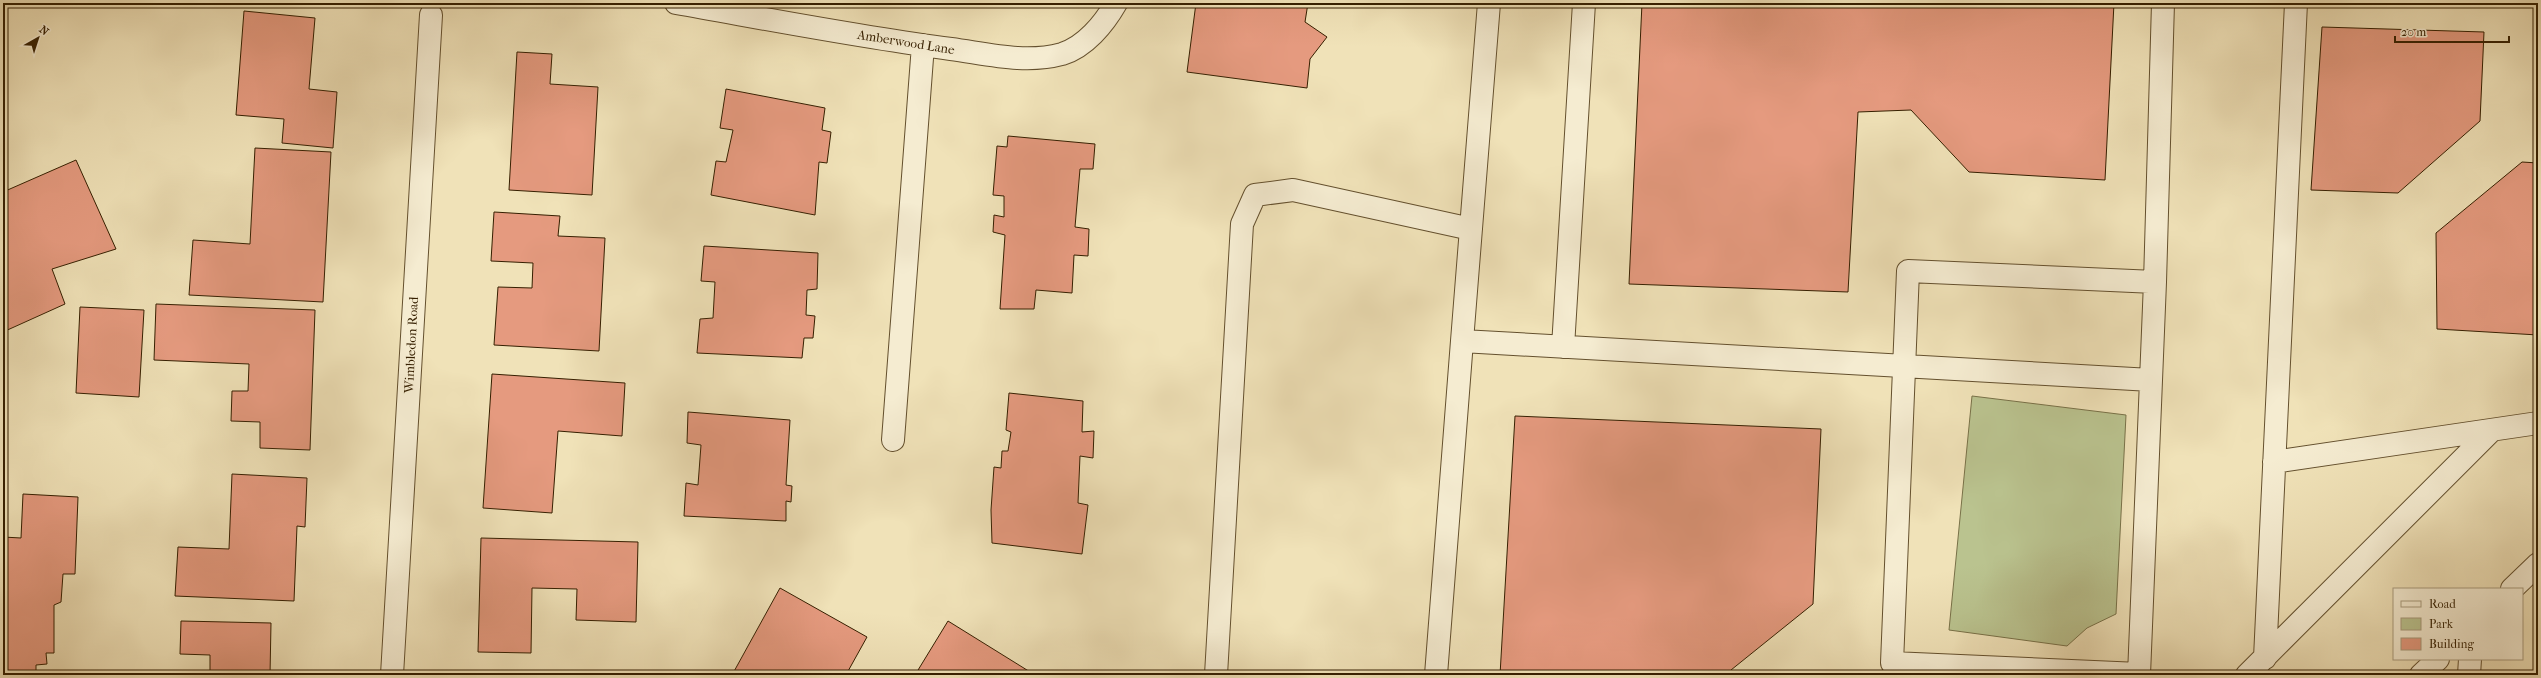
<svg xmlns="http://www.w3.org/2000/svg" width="2541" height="678" font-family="'IM FELL French Canon',serif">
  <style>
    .green { fill: #bac38f; stroke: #787148 }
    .building { fill: #e59a7f; stroke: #351f00 }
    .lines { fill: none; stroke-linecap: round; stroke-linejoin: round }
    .minor-casing { stroke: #64502e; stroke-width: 24 }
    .minor { stroke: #f5ecd1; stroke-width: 22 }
    .labels { text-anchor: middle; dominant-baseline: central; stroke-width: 3; stroke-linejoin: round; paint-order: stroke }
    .street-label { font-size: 13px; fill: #351f00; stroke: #f5ecd1 }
  </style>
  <rect width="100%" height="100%" fill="#f0e2b8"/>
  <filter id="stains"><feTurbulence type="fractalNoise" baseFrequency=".005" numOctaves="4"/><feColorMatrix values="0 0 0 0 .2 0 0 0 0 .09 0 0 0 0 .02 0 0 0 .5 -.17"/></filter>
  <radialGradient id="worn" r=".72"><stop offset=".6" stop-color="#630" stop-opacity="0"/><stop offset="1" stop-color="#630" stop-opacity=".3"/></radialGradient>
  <path class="green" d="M1972 396 2126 415 2116 614 2087 628 2067 646 1949 630Z"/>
  <path class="building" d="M1196 3H1308L1305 22 1327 37 1310 59 1307 88 1187 72Z
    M1642 3H2114L2105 180 1969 172 1911 110 1858 112 1848 292 1629 284Z
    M244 11 315 18 309 89 337 92 333 148 282 143 284 119 236 115Z
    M2322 27 2484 32 2480 121 2398 193 2311 190Z
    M517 52 552 54 550 84 598 87 592 195 509 190Z
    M726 89 825 108 822 130 831 132 827 163 819 162 815 215 711 195 716 161 726 162 733 130 720 128Z
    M1008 136 1095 144 1093 169H1080L1075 227 1089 229 1088 256 1074 255 1072 293 1036 290 1034 309H1000L1005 235 993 232 994 215 1004 217V196L993 195 997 146 1007 147Z
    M255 148 331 152 323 302 189 295 193 240 250 244Z
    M76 160 116 249 52 269 65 304 3 332V192Z
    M2522 162 2538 163V335L2437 329 2436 233Z
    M494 212 560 216 558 236 605 238 599 351 494 345 498 287 532 288 533 263 491 261Z
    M704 246 818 253 817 289 807 290 806 315 815 316 813 338H804L802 358 697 353 700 319 713 318 715 282 701 281Z
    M156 304 315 310 310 450 260 448V422L231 421 232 391H248L249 364 154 360Z
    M80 307 144 310 139 397 76 393Z
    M492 374 625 383 622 436 558 431 552 513 483 508Z
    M1009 393 1083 401 1082 432 1094 431 1093 458 1080 456 1078 503 1088 505 1082 554 992 543 991 510 994 467 1001 468 1002 451H1008L1011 432 1006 430Z
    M688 412 790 420 786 485 792 486 791 502 786 501V521L684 516 686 483 698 485 701 445 687 443Z
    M1515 416 1821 429 1813 604 1731 670 1733 675H1500Z
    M232 474 307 478 305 527 297 526 294 601 175 596 178 547 229 549Z
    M23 494 78 497 75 574H63L61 602 54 605V653H46L47 664 36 665V675H3V537L21 538Z
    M481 538 638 542 636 622 576 620 577 589 532 588 531 653 478 652Z
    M780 588 867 637 847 673 816 671 814 675H732Z
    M181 621 271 623 270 675H210V655L180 654Z
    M948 621 1035 675H915Z"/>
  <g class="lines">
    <defs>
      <path id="minor" d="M676 3C767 19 859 37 951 49 988 54 1025 64 1062 54 1085 47 1104 24 1116 3
        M1489 3 1462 341 2151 380
        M2155 282 2163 3
        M1563 347 1584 3
        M893 440 923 45
        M2274 462 2538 423
        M2512 589 2538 564
        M2265 658 2296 3
        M392 675 431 15
        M1216 675 1242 224 1255 195 1293 190 1471 229
        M1436 675 1462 341
        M2139 675 2155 282 1908 271 1892 663 2139 674
        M2247 675 2491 431
        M2421 675 2438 659
        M2469 675 2470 659"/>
    </defs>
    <use href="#minor" class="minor-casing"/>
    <use href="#minor" class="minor"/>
  </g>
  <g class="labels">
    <g class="street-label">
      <text transform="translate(906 42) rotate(9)">Amberwood Lane</text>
      <text transform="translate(411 345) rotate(-87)">Wimbledon Road</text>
    </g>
  </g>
  <rect width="2541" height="678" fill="none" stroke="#f0e2b8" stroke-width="16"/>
  <rect x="4" y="4" width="2533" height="670" fill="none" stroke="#351f00" stroke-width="2"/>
  <rect x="8" y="8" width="2525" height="662" fill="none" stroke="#351f00"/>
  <rect x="2393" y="588" width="130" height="72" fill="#f5ecd1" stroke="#a89a7d"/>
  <rect x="2401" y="601" width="20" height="6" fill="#f5ecd1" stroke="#a89a7d"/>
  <text x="2429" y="608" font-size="12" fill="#351f00">Road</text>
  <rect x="2401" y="618" width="20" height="12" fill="#bac38f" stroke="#a89a7d"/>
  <text x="2429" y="628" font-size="12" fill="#351f00">Park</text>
  <rect x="2401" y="638" width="20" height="12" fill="#e59a7f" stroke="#a89a7d"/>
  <text x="2429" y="648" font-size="12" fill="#351f00">Building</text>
  <g transform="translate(38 38) rotate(39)" stroke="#f5ecd1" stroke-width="3" paint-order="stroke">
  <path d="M0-3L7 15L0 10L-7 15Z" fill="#351f00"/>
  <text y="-6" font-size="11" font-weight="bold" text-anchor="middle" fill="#351f00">N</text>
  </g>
  <path d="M2395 36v6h114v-6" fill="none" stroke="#351f00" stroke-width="2"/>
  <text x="2401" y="36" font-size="12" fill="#351f00" stroke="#f5ecd1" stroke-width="3" paint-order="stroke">20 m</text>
  <rect width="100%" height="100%" filter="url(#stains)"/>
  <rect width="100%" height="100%" fill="url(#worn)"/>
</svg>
